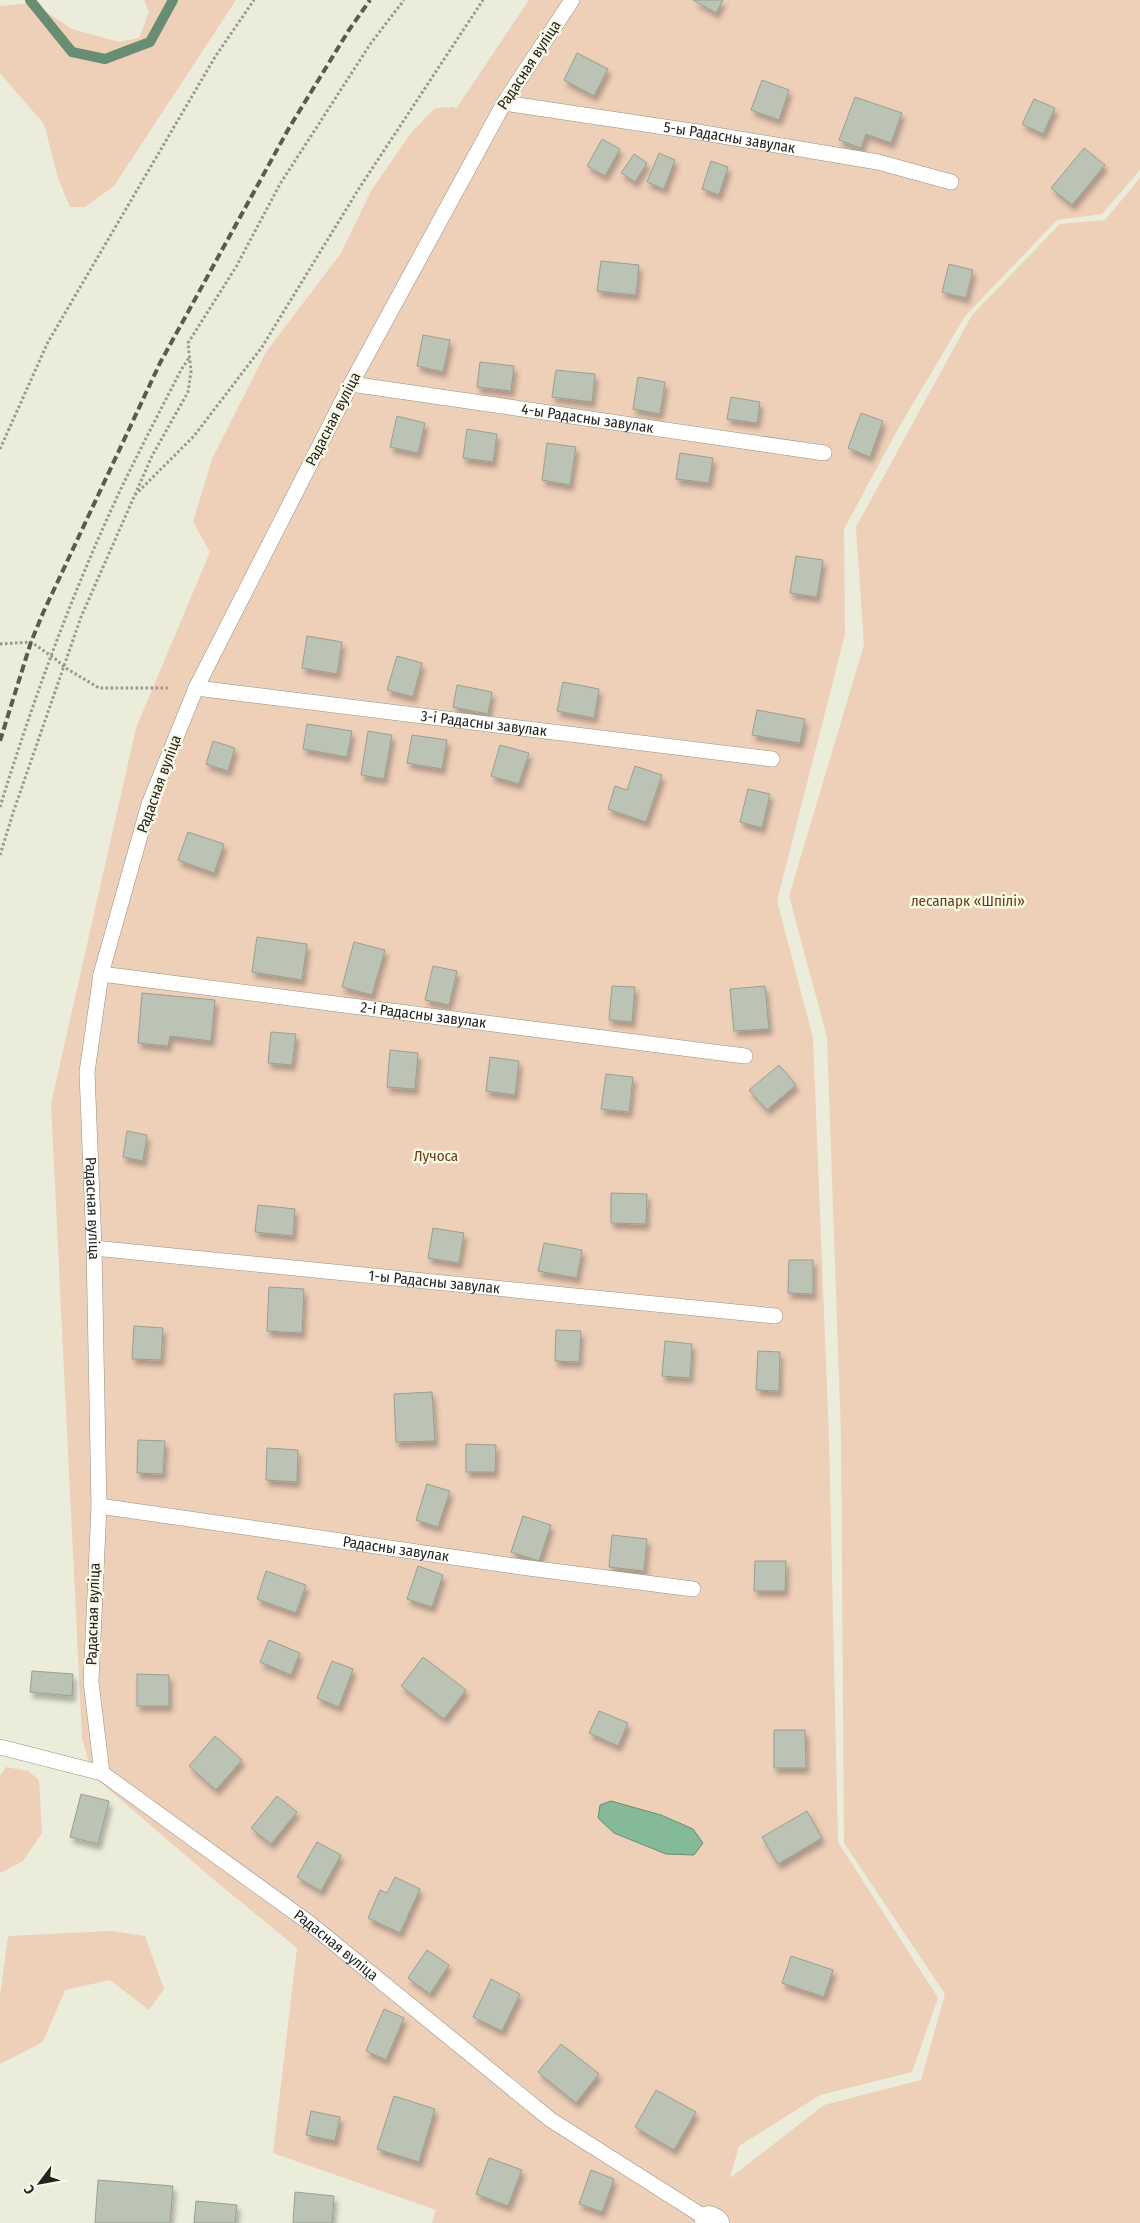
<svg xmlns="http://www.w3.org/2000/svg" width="1140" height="2223" font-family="'Fira Sans Condensed',sans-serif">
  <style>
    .green { fill: #eecfb8 }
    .water { fill: #84ba97; stroke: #678d73 }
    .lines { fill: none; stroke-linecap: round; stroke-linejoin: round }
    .stream { stroke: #678d73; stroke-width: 10 }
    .building { fill: #bac3b4; stroke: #98a091; filter: url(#shadow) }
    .lane-casing { stroke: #939383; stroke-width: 16 }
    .street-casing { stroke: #939383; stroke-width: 29 }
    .path { stroke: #98988b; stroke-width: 3; stroke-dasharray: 2.5 2.5; stroke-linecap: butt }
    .lane { stroke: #fff; stroke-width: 15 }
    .street { stroke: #fff; stroke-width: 28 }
    .rail { stroke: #5a5a51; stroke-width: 4; stroke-dasharray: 8 4; stroke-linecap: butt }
    .labels { text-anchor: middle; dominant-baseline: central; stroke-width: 5; stroke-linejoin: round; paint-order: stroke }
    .street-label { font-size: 15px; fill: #24241e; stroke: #f9f9e8 }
    .park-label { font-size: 15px; fill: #6a3d12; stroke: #f9f9e8 }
  </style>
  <defs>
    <filter id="shadow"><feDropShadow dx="3" dy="5.5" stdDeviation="2.5" flood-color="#0004"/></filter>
  </defs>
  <rect width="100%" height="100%" fill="#ececda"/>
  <path class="green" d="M144 0H236L114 186 85 207H70L58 178 44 124 0 73V6L33 3 72 29 119 42 139 38 149 12Z
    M529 0H1140V170L1102 214 1057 220 965 316 898 429 844 529 845 634 777 901 813 1038 829 1438 838 1842 938 1998 912 2072 820 2095 739 2146 730 2178 824 2105 921 2080 945 1994 844 1843 841 1434 827 1037 789 896 864 645 856 527 972 315 1060 224 1105 220 1140 178V2223H432L436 2210 273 2153 297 1948 213 1879 93 1776 82 1738 51 1104 136 728 210 552 193 522 212 459 266 352 341 253 371 191 411 133 435 108 454 107 456 109Z
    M6 1767 28 1771 39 1780 42 1833 23 1861 0 1873V1776Z
    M111 1931 145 1936 164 1989 149 2010 110 1980 65 1990 43 2042 0 2064V1996L8 1936Z"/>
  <path class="water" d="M611 1801 661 1815 693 1829 703 1843 694 1855 666 1854 614 1833 598 1818 600 1805Z"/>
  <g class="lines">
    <path class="stream" d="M30 0 72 52 105 59 150 42 173 0"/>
  </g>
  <path class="building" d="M693 0H723L716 13Z
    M577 53 608 69 594 96 564 80Z
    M762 80 789 90 779 120 751 110Z
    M855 97 902 113 891 143 866 134 861 148 839 140Z
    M1034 99 1055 108 1043 134 1022 124Z
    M602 139 620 149 605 176 587 166Z
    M1084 148 1105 165 1072 205 1051 188Z
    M659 153 675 160 664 189 647 182Z
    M634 154 647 163 635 182 621 173Z
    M711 161 728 167 719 195 702 189Z
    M601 261 639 265 636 295 597 291Z
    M949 264 973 270 966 298 942 292Z
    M423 335 450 340 443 372 417 366Z
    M480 362 514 366 511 391 477 387Z
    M556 370 595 374 592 402 552 397Z
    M638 377 665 382 660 414 633 409Z
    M731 397 760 402 757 423 727 419Z
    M861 413 883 421 870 457 848 448Z
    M397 416 425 423 418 453 390 447Z
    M467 429 497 434 493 462 463 458Z
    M547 443 576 447 570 485 542 480Z
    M680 453 713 458 709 483 676 479Z
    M796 556 823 560 817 597 790 593Z
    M307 636 342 642 337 674 302 668Z
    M397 656 422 663 413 697 387 690Z
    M563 682 599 689 594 718 557 711Z
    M457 685 492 692 488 714 453 707Z
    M757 710 805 719 800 743 752 735Z
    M307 724 352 731 347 757 303 749Z
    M368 731 392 735 384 779 361 775Z
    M412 735 447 740 442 769 407 763Z
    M213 741 235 748 228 771 206 764Z
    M500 745 529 753 519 784 491 776Z
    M635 766 662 775 646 822 608 809 615 786 627 790Z
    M748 789 770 794 762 828 740 822Z
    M188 832 224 844 214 873 178 860Z
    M257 937 307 944 302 980 252 972Z
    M354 942 385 950 372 995 342 987Z
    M433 966 457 971 449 1005 425 1000Z
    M612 986 635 987 632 1022 609 1020Z
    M765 986 769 1029 734 1031 730 989Z
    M142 993 215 1000 211 1041 170 1036 168 1046 138 1043Z
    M271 1032 296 1034 292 1065 268 1063Z
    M390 1050 418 1053 415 1089 387 1087Z
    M490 1057 519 1061 515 1095 486 1091Z
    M779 1065 796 1085 767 1110 749 1090Z
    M606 1074 633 1077 629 1112 601 1109Z
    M127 1131 147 1135 143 1161 123 1157Z
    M611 1193 647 1194 646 1224 611 1223Z
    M258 1205 295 1209 293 1236 255 1232Z
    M433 1228 464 1233 459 1263 428 1258Z
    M544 1243 582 1250 577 1278 538 1271Z
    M789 1260H813V1294L788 1293Z
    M269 1287 304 1289 302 1333 267 1331Z
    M134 1326 163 1328 161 1360 132 1359Z
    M556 1330 581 1331 579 1362 555 1361Z
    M665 1341 692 1344 690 1378 662 1376Z
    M758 1351 780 1352 779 1391 756 1390Z
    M432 1392 435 1441 396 1442 394 1394Z
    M138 1440 165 1441 163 1474 137 1473Z
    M466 1444 496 1445 495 1472H466Z
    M267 1448 298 1450 297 1482 266 1480Z
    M427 1484 450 1491 438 1527 416 1520Z
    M523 1516 551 1525 539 1561 511 1552Z
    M612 1535 647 1539 644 1571 609 1567Z
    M755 1561H786L785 1591H754Z
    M418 1566 443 1575 432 1607 407 1599Z
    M266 1571 306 1585 296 1613 257 1599Z
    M269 1640 300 1653 291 1675 260 1662Z
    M423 1657 466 1690 444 1719 401 1686Z
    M332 1661 353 1669 339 1707 317 1698Z
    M32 1671 73 1674 72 1696 30 1692Z
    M137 1674 169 1675V1706H137Z
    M599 1711 628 1723 618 1746 589 1733Z
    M774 1730H805L806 1768H774Z
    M215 1736 242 1760 216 1790 189 1766Z
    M81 1794 109 1801 98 1844 70 1837Z
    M277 1796 297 1812 271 1844 251 1828Z
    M807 1811 822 1838 778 1864 762 1837Z
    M317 1842 341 1855 321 1891 297 1877Z
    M395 1877 420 1889 400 1933 368 1918 380 1890 387 1893Z
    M427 1950 449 1965 430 1994 408 1978Z
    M791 1956 833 1970 824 1997 782 1983Z
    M491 1979 520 1994 502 2031 473 2017Z
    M384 2009 404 2018 386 2060 366 2051Z
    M561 2044 599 2074 576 2103 538 2072Z
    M656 2090 696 2112 674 2150 635 2127Z
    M394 2096 435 2109 419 2162 377 2149Z
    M311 2111 340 2117 335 2141 306 2135Z
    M489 2158 522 2170 508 2206 476 2194Z
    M591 2170 614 2179 602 2212 579 2204Z
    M98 2180 173 2186 170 2223H95Z
    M295 2192 334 2196 332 2223H293Z
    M196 2201 237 2205 235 2223H194Z"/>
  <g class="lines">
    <defs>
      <g id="lane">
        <path id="s1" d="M572 0 504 103 351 384 196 688 149 804 101 974 87 1072 94 1248 99 1506 91 1682 102 1773 308 1922 551 2120 709 2220 708 2223"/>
        <path id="s2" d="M504 103 698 132 878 162 951 182"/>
        <path id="s3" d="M351 384 824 453"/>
        <path id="s4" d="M196 688 772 759"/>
        <path id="s5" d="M101 974 745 1056"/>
        <path id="s6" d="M94 1248 775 1316"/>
        <path id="s7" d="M99 1506 521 1567 693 1589"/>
        <path d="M0 1747 102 1773"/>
      </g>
      <path id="street" d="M709 2220 715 2223"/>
    </defs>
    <use href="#lane" class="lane-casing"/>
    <use href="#street" class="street-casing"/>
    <path class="path" d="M0 449 48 342 215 57 254 0
      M135 495 194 436 262 347 358 190 483 0
      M0 644 31 642 57 660 64 667 99 688H168
      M0 807C33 700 71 596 118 495 138 453 160 411 181 370L189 358
      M0 855 14 810 81 617 152 456 188 392 191 371 188 343 236 267 280 184 371 43 404 0"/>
    <use href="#lane" class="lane"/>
    <use href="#street" class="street"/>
    <path class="rail" d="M0 741 31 642 43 613 160 363 289 128 349 30 370 0"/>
  </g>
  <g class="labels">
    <g class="street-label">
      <text transform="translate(529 65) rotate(-57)">Радасная вуліца</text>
      <text stroke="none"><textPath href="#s2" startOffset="228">5-ы Радасны завулак</textPath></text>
      <text stroke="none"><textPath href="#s3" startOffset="239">4-ы Радасны завулак</textPath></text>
      <text transform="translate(333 419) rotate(-63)">Радасная вуліца</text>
      <text stroke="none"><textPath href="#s4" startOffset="290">3-і Радасны завулак</textPath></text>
      <text transform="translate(159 784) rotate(-70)">Радасная вуліца</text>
      <text stroke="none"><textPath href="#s5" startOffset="325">2-і Радасны завулак</textPath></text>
      <text stroke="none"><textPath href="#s1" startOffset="1322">Радасная вуліца</textPath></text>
      <text stroke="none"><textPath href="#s6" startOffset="342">1-ы Радасны завулак</textPath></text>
      <text stroke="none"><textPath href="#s7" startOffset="300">Радасны завулак</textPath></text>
      <text transform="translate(93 1614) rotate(-88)">Радасная вуліца</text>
      <text stroke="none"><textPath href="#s1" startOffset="2178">Радасная вуліца</textPath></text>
    </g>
    <g class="park-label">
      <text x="968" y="901">лесапарк «Шпілі»</text>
      <text x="436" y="1156">Лучоса</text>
    </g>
  </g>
  <g transform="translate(40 2183) rotate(238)" stroke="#f9f9e8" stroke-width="4" paint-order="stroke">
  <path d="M0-4L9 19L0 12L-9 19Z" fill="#24241e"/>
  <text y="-8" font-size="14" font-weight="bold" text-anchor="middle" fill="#24241e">С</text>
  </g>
</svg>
